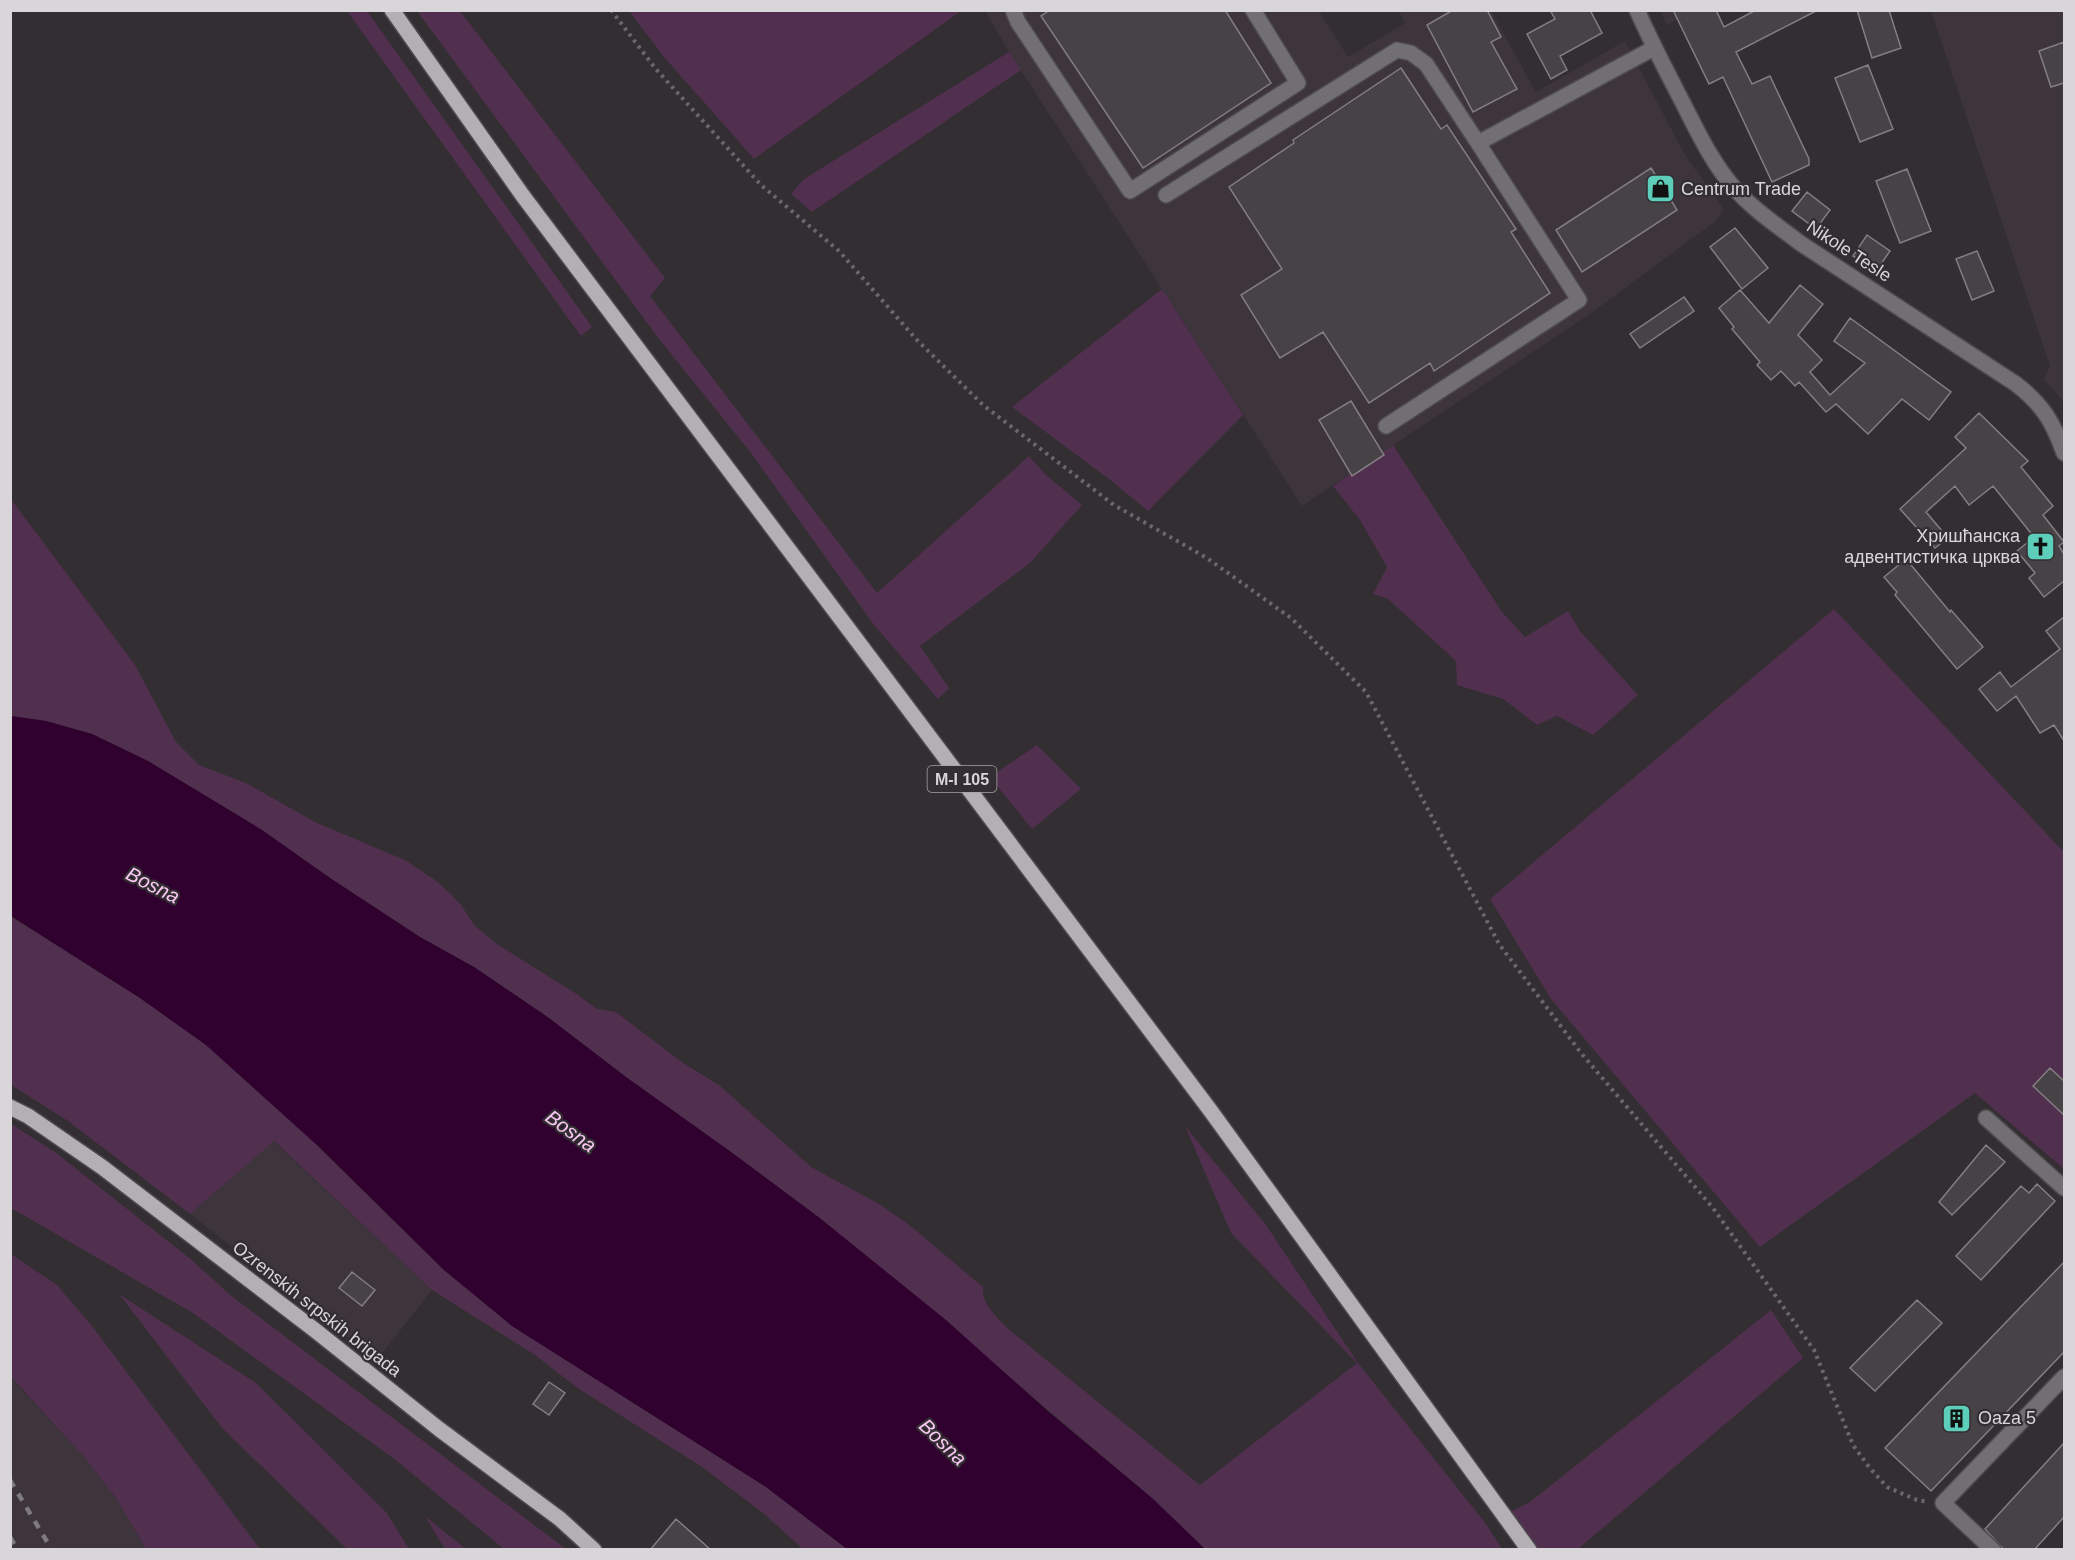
<svg xmlns="http://www.w3.org/2000/svg" width="2075" height="1560" font-family="Arial,sans-serif">
  <style>
    .built { fill: #3d343c }
    .green { fill: #51304f }
    .water { fill: #30002f }
    .building { fill: #464246; stroke: #837e82; stroke-width: 1.5 }
    .lines { fill: none; stroke-linecap: round; stroke-linejoin: round }
    .minor-casing { stroke: #4d494c; stroke-width: 18 }
    .major-casing { stroke: #4d494c; stroke-width: 18 }
    .path { stroke: #6b686b; stroke-width: 4; stroke-dasharray: 3 4.5; stroke-linecap: butt }
    .minor { stroke: #716f71; stroke-width: 15 }
    .major { stroke: #b3afb2; stroke-width: 15 }
    .rail { stroke: #7e7b7e; stroke-width: 4.5; stroke-dasharray: 8 8; stroke-linecap: butt }
    .labels { text-anchor: middle; dominant-baseline: central; stroke-width: 4.5; stroke-linejoin: round; paint-order: stroke }
    .shield { fill: #322e31; stroke: #a7a4a7; stroke-width: 1.5 }
    .shield-label { font-size: 16px; font-weight: bold; fill: #d9d6d9 }
    .poi-label { font-size: 18px; fill: #d9d6d9; stroke: #322e31; text-anchor: start }
    .street-label { font-size: 18px; fill: #d9d6d9; stroke: #322e31 }
    .water-label { font-size: 20px; font-style: italic; fill: #fbc8f6; stroke: #322e31 }
  </style>
  <rect width="100%" height="100%" fill="#322e31"/>
  <path class="built" d="M985 11H1319L1348 57 1405 23 1399 11H1491L1536 92 1625 41 1685 155 1724 209 1716 221 1594 311 1302 506 1009 52Z
    M1660 11H1694L1667 25Z
    M1931 11H2064V402L2043 379 2050 366Z
    M273 1141 432 1290 377 1360 190 1214Z
    M10 1377 85 1458 116 1498 146 1549H11Z"/>
  <path class="green" d="M347 11H367L592 327 581 336Z
    M417 11H460L665 278 650 296 877 593 1029 456 1046 475 1082 505 1030 563 920 646 949 688 938 699 874 625 751 453 659 339Z
    M629 11H961L754 159 664 57Z
    M1009 52 1021 70 812 212 791 194 804 179Z
    M1162 289 1243 415 1148 511 1109 479 1012 407Z
    M1393 445 1502 612 1525 637 1568 611 1580 631 1638 695 1593 735 1557 716 1537 725 1503 699 1457 685 1456 661 1388 599 1373 594 1387 567 1360 520 1333 486Z
    M10 498 135 665 176 742 199 765 246 783 315 822 407 861 435 880 450 893 461 905 475 926 497 944 575 993 597 1009 616 1012 683 1063 719 1085 811 1167 879 1204 908 1224 983 1287C981 1304 996 1316 1007 1328L1200 1485 1357 1363 1231 1233 1185 1126 1266 1225 1358 1363 1486 1524 1502 1549H1205L1152 1498 821 1219 731 1152 626 1077 549 1018 474 967 420 937 330 878 262 830 148 761 92 734 46 721 11 716Z
    M1834 609 2064 852V1169L1975 1093 1760 1247 1551 999 1490 899Z
    M1037 745 1081 789 1032 829 990 777Z
    M10 916 140 998 206 1045 318 1146 444 1270 512 1326 766 1487 847 1549H803L763 1513 702 1467 579 1389 535 1355 432 1290 274 1141 190 1214 68 1121 11 1085Z
    M11 1124 55 1152 193 1261 229 1294 566 1549H504L393 1458 193 1313 11 1208Z
    M11 1254 57 1285 92 1326 260 1549H146L116 1498 85 1458 11 1377Z
    M119 1294 256 1383 387 1513 409 1549H347L222 1428Z
    M1771 1310 1803 1358 1578 1549H1536L1508 1513 1530 1502Z
    M425 1516 466 1549H445Z"/>
  <path class="water" d="M11 716 46 721 92 734 148 761 262 830 330 878 420 937 474 967 549 1018 626 1077 731 1152 821 1219 946 1320 1050 1413 1152 1498 1205 1549H847L766 1487 512 1326 444 1270 318 1146 206 1045 140 998 11 916Z"/>
  <path class="building" d="M1050 10H1225L1271 83 1143 168 1041 16Z
    M1453 10H1487L1501 37 1491 42 1517 89 1473 112 1427 25Z
    M1550 10H1590L1602 33 1560 56 1567 70 1551 79 1527 34 1555 19Z
    M1673 10H1716L1724 27 1756 10H1818L1736 52 1752 84 1770 76 1809 159V165L1772 182 1723 77 1709 84Z
    M1857 10H1889L1901 48 1872 58Z
    M2064 42V83L2051 87 2039 51Z
    M1868 65 1893 129 1860 142 1835 78Z
    M1401 68 1441 129 1447 125 1516 229 1511 232 1550 293 1434 371 1430 363 1369 403 1323 332 1280 358 1241 295 1282 269 1229 187 1294 143 1293 140Z
    M1651 168 1677 210 1582 272 1556 230Z
    M1907 169 1931 231 1900 243 1876 181Z
    M1807 192 1830 210 1816 229 1792 211Z
    M1735 228 1768 268 1742 289 1710 247Z
    M1867 235 1890 251 1876 271 1853 256Z
    M1977 251 1994 291 1972 300 1956 259Z
    M1800 285 1823 304 1798 335 1822 360 1810 372 1830 395 1865 363 1834 341 1850 318 1951 392 1929 420 1902 399 1868 434 1836 404 1826 412 1799 382 1795 386 1781 371 1771 380 1757 365 1760 362 1732 329 1734 327 1719 308 1740 290 1769 323Z
    M1684 297 1694 311 1640 348 1630 334Z
    M1351 401 1384 455 1352 476 1319 420Z
    M1979 413 2028 461 2021 467 2053 506 2043 515 2064 542 2059 546 2064 554V581L2044 597 2029 578 2035 573 2017 551 2034 537 1993 486 1969 505 1955 486 1926 512 1948 538 1935 548 1900 509 1966 448 1955 437Z
    M1906 559 1950 612 1951 610 1983 647 1957 669 1895 595 1897 592 1884 577Z
    M2064 617V741L2054 725 2040 733 2016 696 1997 711 1979 689 2000 672 2011 687 2060 649 2046 631Z
    M2050 1068 2064 1081V1115L2033 1086Z
    M1986 1145 2005 1162 1952 1215 1939 1202Z
    M2037 1184 2055 1201 1981 1280 1956 1256 2021 1186 2029 1193Z
    M2064 1262V1352L1931 1491 1885 1448Z
    M352 1272 375 1290 362 1306 339 1288Z
    M1917 1300 1942 1323 1875 1391 1850 1368Z
    M549 1382 565 1393 549 1415 533 1404Z
    M2064 1443V1517L2034 1550H2004L1985 1529Z
    M676 1519 711 1550H650Z"/>
  <g class="lines">
    <defs>
      <path id="minor" d="M1013 10 1018 22 1130 191 1298 83 1253 10
        M1637 10C1652 44 1669 76 1686 109 1700 137 1715 167 1736 190 1755 211 1778 226 1800 243L2016 384C2043 405 2053 422 2064 453
        M1166 195 1397 50 1411 53 1426 64 1478 143 1654 48
        M1386 426 1579 300 1478 143
        M1986 1118 2064 1188
        M1993 1550 1943 1503 2064 1377"/>
      <path id="major" d="M392 10 523 196 1210 1110 1529 1550
        M10 1107 28 1116 102 1167 316 1331 439 1429 560 1519 594 1550"/>
    </defs>
    <use href="#minor" class="minor-casing"/>
    <use href="#major" class="major-casing"/>
    <path class="path" d="M611 10 655 68 761 185 839 251 916 339 983 405 1114 505 1207 558 1291 618 1366 692 1499 944 1581 1053 1713 1208 1814 1350 1853 1445 1869 1467 1887 1487 1917 1500 1929 1502"/>
    <use href="#minor" class="minor"/>
    <use href="#major" class="major"/>
    <path class="rail" d="M10 1480 52 1550
      M10 1537 18 1550"/>
  </g>
  <defs>
    <symbol id="shop-square" viewBox="-11 -11 22 22"><rect x="-9" y="-9" width="18" height="18" rx="4" fill="#5dceb9" stroke="#322e31"/><path d="M-5-2.5h2.3a2.7 3.5 0 0 1 5.4 0H5L5.5 6h-11ZM-1.5-2.5h3a1.5 2.3 0 0 0-3 0Z" fill="#111"/></symbol>
    <symbol id="church-square" viewBox="-11 -11 22 22"><rect x="-9" y="-9" width="18" height="18" rx="4" fill="#5dceb9" stroke="#322e31"/><path d="M-1.2-6h2.4v3.5h3.3v2.4h-3.3V6h-2.4V-.1h-3.3v-2.4h3.3Z" fill="#111"/></symbol>
    <symbol id="building-square" viewBox="-11 -11 22 22"><rect x="-9" y="-9" width="18" height="18" rx="4" fill="#5dceb9" stroke="#322e31"/><path d="M-4-6H4V6H1V3H-1V6H-4ZM-2.5-4.3h1.7v1.8h-1.7ZM.8-4.3h1.7v1.8H.8ZM-2.5-1h1.7V.8h-1.7ZM.8-1h1.7V.8H.8Z" fill="#111"/></symbol>
  </defs>
  <g fill-rule="evenodd">
    <use href="#shop-square" x="1644" y="172" width="33" height="33"/>
    <use href="#church-square" x="2024" y="530" width="33" height="33"/>
    <use href="#building-square" x="1940" y="1402" width="33" height="33"/>
  </g>
  <g class="labels">
    <rect class="shield" x="927.5" y="766" width="69" height="26" rx="4.5"/>
    <g class="shield-label">
      <text x="962" y="779">M-I 105</text>
    </g>
    <g class="poi-label">
      <text x="1681" y="189">Centrum Trade</text>
      <text x="2020" y="536" text-anchor="end">Хришћанска<tspan x="2020" dy="21">адвентистичка црква</tspan></text>
      <text x="1978" y="1418">Oaza 5</text>
    </g>
    <g class="street-label">
      <text transform="translate(1849 251) rotate(33)">Nikole Tesle</text>
      <text transform="translate(317 1309) rotate(38)">Ozrenskih srpskih brigada</text>
    </g>
    <g class="water-label">
      <text transform="translate(153 885) rotate(27)">Bosna</text>
      <text transform="translate(571 1131) rotate(36)">Bosna</text>
      <text transform="translate(943 1442) rotate(44)">Bosna</text>
    </g>
  </g>
  <rect width="2075" height="1560" fill="none" stroke="#d9d6d9" stroke-width="24"/>
</svg>
